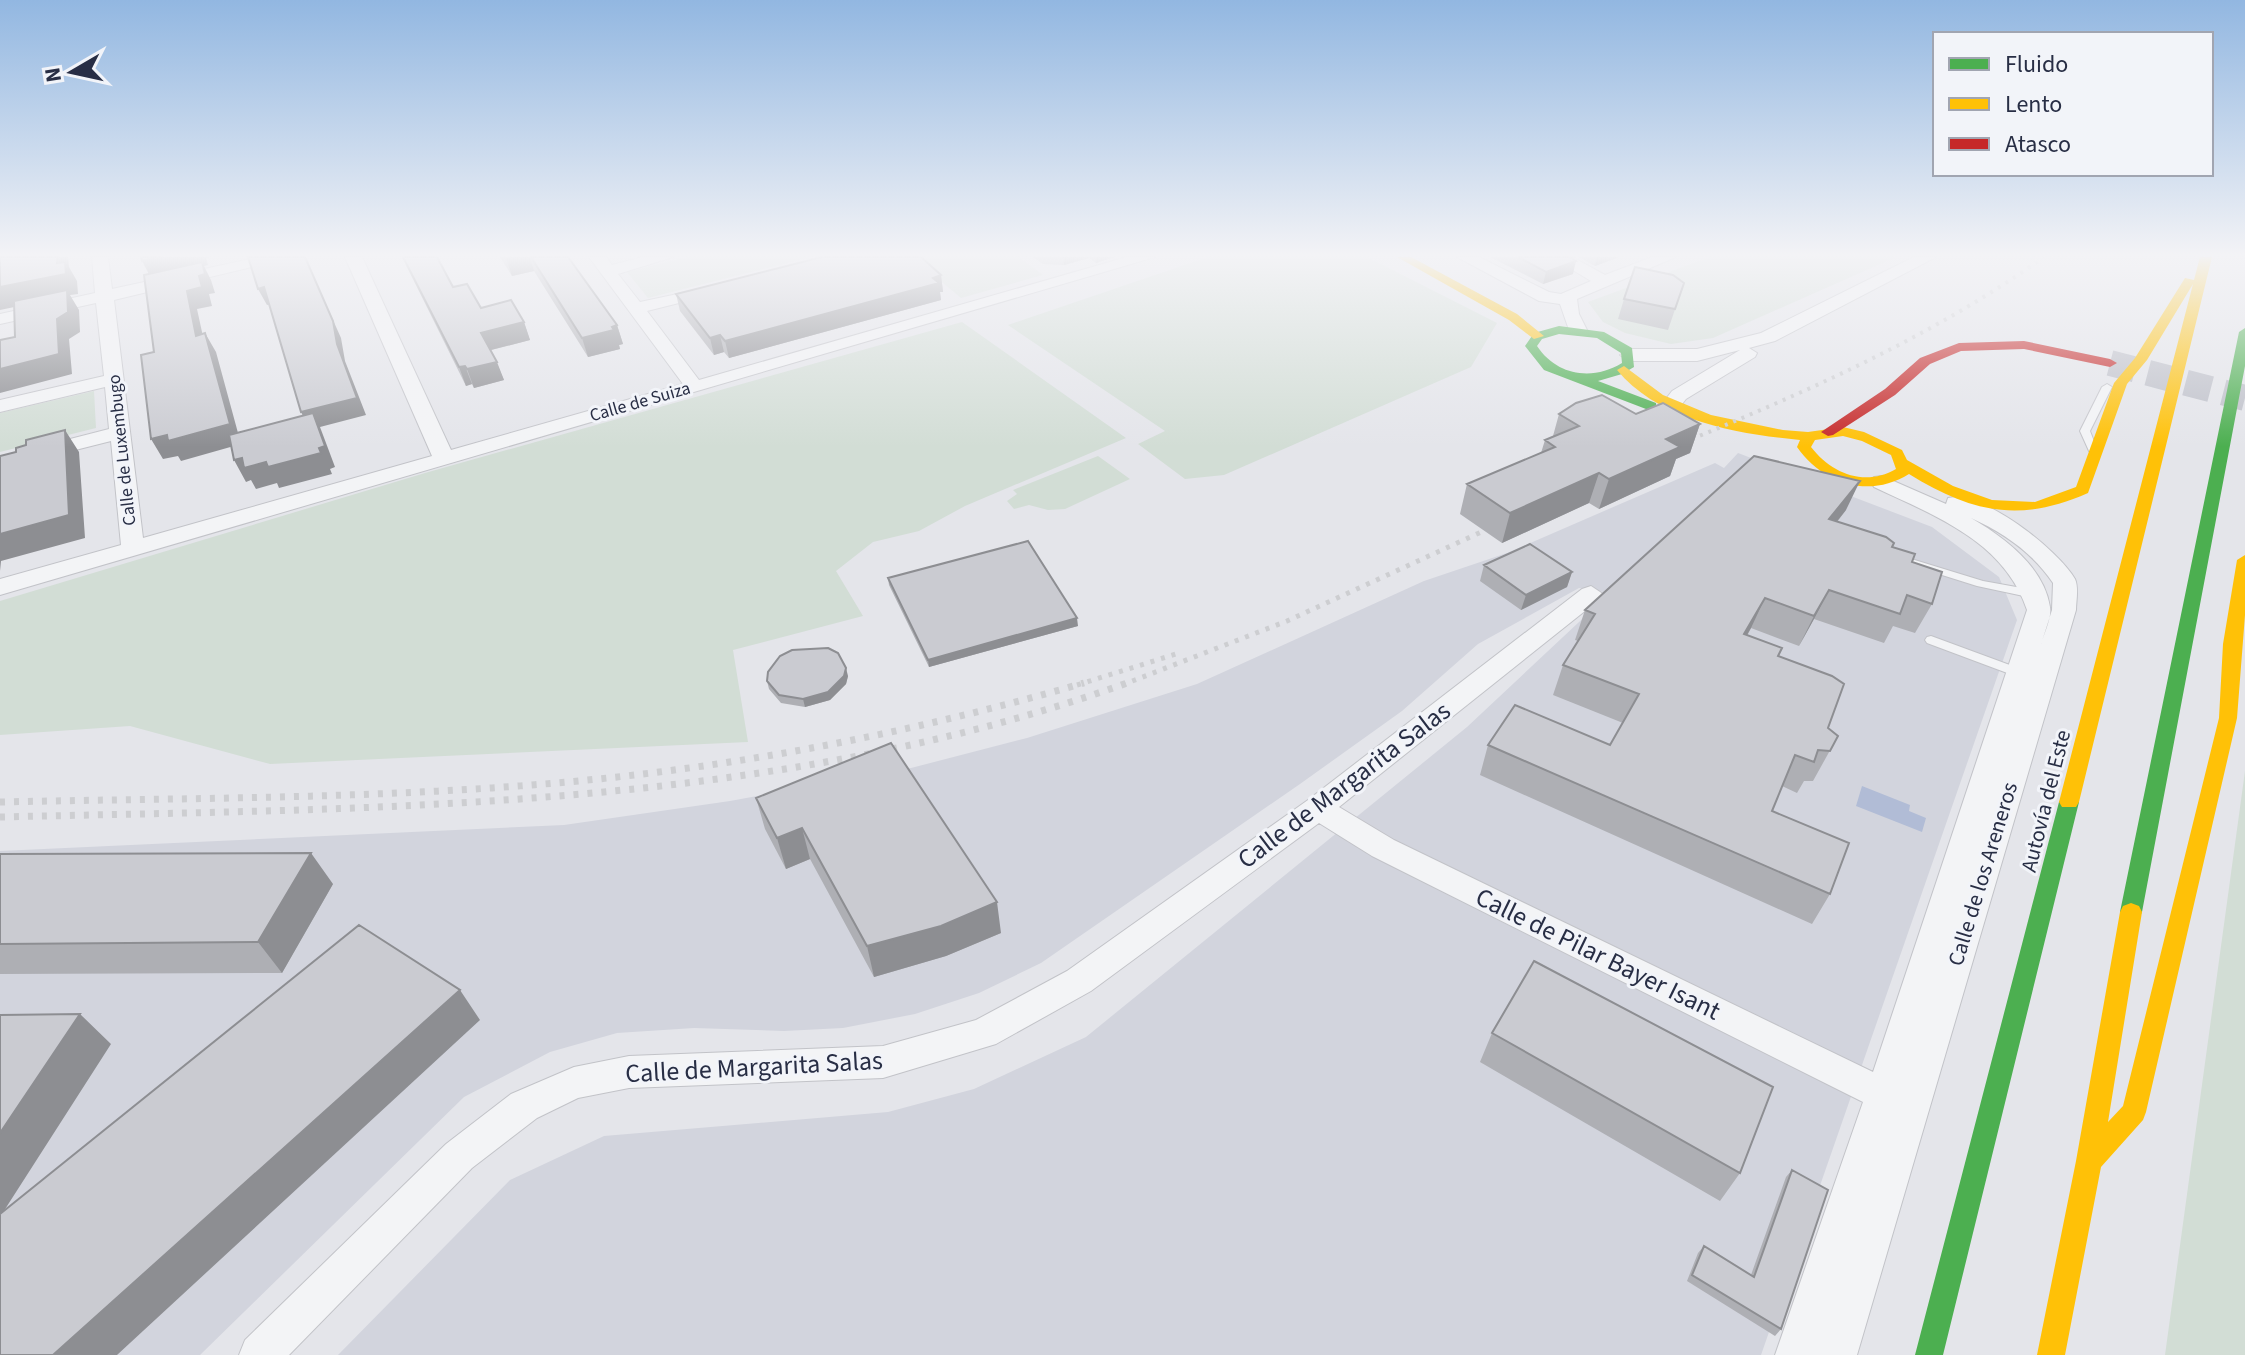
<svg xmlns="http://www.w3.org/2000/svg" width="2245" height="1355" font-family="'Source Sans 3',sans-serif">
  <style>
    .built { fill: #d2d4dd }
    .green { fill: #d2ddd5 }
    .water { fill: #b1bcd6 }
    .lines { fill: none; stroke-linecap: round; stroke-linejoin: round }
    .secondary-tunnel { stroke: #bec0c9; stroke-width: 26; stroke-dasharray: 26 13; stroke-linecap: butt }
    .lane-casing { stroke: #c2c3c8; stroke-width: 2 }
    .street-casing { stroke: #c2c3c8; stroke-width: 2 }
    .lane { fill: #f3f4f6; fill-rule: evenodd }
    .street { fill: #f3f4f6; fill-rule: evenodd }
    .fast { fill: #4caf50; fill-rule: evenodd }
    .slow { fill: #ffc107; fill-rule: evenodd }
    .jam { fill: #c62828; fill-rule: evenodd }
    .rail-far2 { stroke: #cdced1; stroke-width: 4; stroke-dasharray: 3 6; stroke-linecap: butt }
    .rail-far1 { stroke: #cdced1; stroke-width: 5; stroke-dasharray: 4 7; stroke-linecap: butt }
    .rail { stroke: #cdced1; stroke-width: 7; stroke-dasharray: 5 9; stroke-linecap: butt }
    .wall { fill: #aeafb4 }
    .shaded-wall { fill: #8d8e92 }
    .building { fill: #cacbd1; stroke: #8d8e92; stroke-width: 2 }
    .labels { text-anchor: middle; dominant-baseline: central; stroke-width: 6; stroke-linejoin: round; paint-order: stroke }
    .far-street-label { font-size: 18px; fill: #282e45; stroke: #f2f4f9 }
    .street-label { font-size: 22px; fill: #282e45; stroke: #f2f4f9 }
    .near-street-label { font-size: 26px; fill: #282e45; stroke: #f2f4f9 }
  </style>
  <rect width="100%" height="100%" fill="#e4e5ea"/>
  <path class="built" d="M1738 453 1932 527 1999 577 2017 620 1761 1355H338L510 1180 604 1136 888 1112 974 1089 1086 1037 1467 727 1610 593 1579 588 1478 644 1402 711 1300 784 1041 963 979 993 915 1014 843 1028 784 1031 694 1028 617 1033 550 1052 464 1097 200 1355H0V851L564 825 730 801 911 768 1027 738 1197 684 1424 581 1507 553 1715 463 1724 468Z"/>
  <path class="green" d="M687 257H811L648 298 627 272Z
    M912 257H1019L1043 275 961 298Z
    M1208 257H1367L1497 323 1471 367 1224 475 1185 479 1138 444 1165 431 1008 325Z
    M1710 257H1896L1713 338 1671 344 1625 333 1603 322 1588 302Z
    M962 322 1126 438 965 506 919 531 873 542 836 571 863 616 733 650 748 742 270 764 130 726 0 735V601L425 473Z
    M94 391 96 428 0 452V413Z
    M1098 456 1130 479 1065 509 1048 510 1029 505 1014 509 1007 501 1017 494 1013 490Z
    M2245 771V1355H2165Z"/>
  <path class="water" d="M1862 786 1910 805 1909 811 1926 818 1922 832 1856 806Z"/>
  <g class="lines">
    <path class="secondary-tunnel" d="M2110 363 2245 398"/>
    <defs>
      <path id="lane" d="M2107 384 2112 387 2090 431 2097 449 2092 452 2089 451 2080 431 2102 387Z
        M1908 558 1983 581 2033 590 2039 594 2033 598 1977 586 1904 563 1903 561Z
        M1931 636 2026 671 2028 674 2026 677H2018L1927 643 1925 640 1927 637Z"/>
      <path id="street" d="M92 257H108L112 289 260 257H293L114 300 143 538 432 456 345 257H362L451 450 683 384 589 257H606L612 265 643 257H673L618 274 640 302 715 286V294L647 311 699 380 1127 257H1155L0 595V579L121 545 111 441 0 469V457L109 429 105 387 0 412V400L104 376 96 303 0 324V314L95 293Z
        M1457 257H1479L1549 292 1561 294 1591 281 1551 257H1572L1605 275 1652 257H1676L1577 299 1579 314 1587 330 1578 335 1569 330 1560 304 1539 301Z
        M1914 257H1936L1775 341 1749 348 1757 353 1755 357 1686 399 1679 408H1665L1662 404 1672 391 1740 350 1697 361H1629L1620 355 1629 349H1697L1761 333Z
        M1882 476 1946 504 1948 498C1983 490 2058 550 2075 579 2079 588 2076 601 2076 610L1857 1355H1775L1863 1102 1372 856 1319 823 1091 991 996 1044 883 1078 629 1088 578 1098 537 1118 472 1168 289 1355H239L245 1340 446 1144 511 1094 574 1067 629 1056 883 1046 976 1020 1067 971 1308 800 1582 589 1591 586 1603 594 1600 599 1339 807 1394 840 1873 1072 2027 610C2004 541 1935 516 1874 487L1871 482 1874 477ZM1971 518C2004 533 2033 553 2053 583L2052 610 2041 644C2044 634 2052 618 2050 607 2044 567 2004 537 1971 518Z"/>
    </defs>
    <use href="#lane" class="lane-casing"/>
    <use href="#street" class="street-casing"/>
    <use href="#lane" class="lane"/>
    <use href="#street" class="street"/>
    <path class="fast" d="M1559 326 1604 332 1632 348 1634 367 1622 374 1598 381 1656 403V409H1646L1544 370 1525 346 1534 333ZM1559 334 1597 338 1621 353 1622 363C1593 381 1557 376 1537 346L1542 339Z
      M2245 328V366L2142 912 2139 918 2131 921 2123 918 2120 912 2239 332Z
      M2069 794 2076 797 2079 802 1943 1355H1915L2059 802 2062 797Z"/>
    <path class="slow" d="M1397 257H1411L1517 314 1544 336 1534 339 1509 320Z
      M2200 257H2212L2079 802 2076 807H2062L2059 802 2193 284 2147 360 2127 384 2088 493C2020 523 1972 513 1909 474 1869 499 1823 484 1797 447L1800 440C1738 434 1659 421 1617 370L1624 366 1663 395 1711 415 1783 430 1808 432 1843 427 1864 432 1902 450 1907 460 1953 486 1992 500 2035 502 2076 487 2114 383 2135 358 2185 278 2194 280ZM1843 436 1862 441 1891 455 1896 469C1865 487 1832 474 1811 447L1815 440Z
      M2245 555V615L2237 718 2146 1112 2143 1120 2101 1167 2065 1355H2037L2076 1161 2120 912 2123 906 2131 903 2139 906 2142 912 2108 1122 2123 1106 2219 718 2223 644 2237 560Z"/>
    <path class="jam" d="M2024 341 2110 359 2117 363 2110 367 2024 349 1961 351 1930 364 1895 395 1833 435 1828 436 1821 432 1885 389 1920 358 1959 343Z"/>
    <path class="rail-far2" d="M1675 446C1804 393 1930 338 2044 257"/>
    <path class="rail-far1" d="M1077 685 1176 654
      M1122 685 1287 621 1503 522"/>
    <path class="rail" d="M0 802C181 798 363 799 544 784 728 769 908 734 1084 683
      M0 817C378 808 767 812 1127 683"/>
  </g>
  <path class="wall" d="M402 257H437L453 287 481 308 524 322 530 340 491 350 504 380 474 388 472 384 466 386Z
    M500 257H568L617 325 623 344 619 345 620 349 588 357 534 271 512 276Z
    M1033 257H1114L1096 263 1089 258 1064 265 1043 264Z
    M1490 257H1570L1573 274 1543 284Z
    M1579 257H1619L1595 266Z
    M941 275 943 292H940L941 300 729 358 724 352 714 355 680 311 676 294Z
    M1684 283 1668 330 1618 319 1624 299Z
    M1559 414H1636L1700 424 1690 453 1676 459 1670 476 1599 509 1589 503 1502 543 1460 514 1467 484 1541 453 1545 440 1553 436Z
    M1846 510 1837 522 1892 547 1912 562 1932 604 1915 633 1893 626 1884 643 1814 619 1799 646 1751 628 1747 636 1778 656 1828 728 1838 736 1813 781H1804L1797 793 1782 786 1772 811 1830 894 1812 924 1480 775 1488 745H1610L1623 723 1553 695 1563 665 1578 641 1575 640 1585 610Z
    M1484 565 1572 572 1567 587 1521 610 1480 581Z
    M888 578 1078 626 929 667 889 585Z
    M848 676 846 684 830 700 805 707 781 703 769 689 767 681Z
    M756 798 1001 933 946 956 874 977 810 859 786 869 765 829Z
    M0 854 333 884 282 973 0 974Z
    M1492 1033 1740 1173 1720 1201 1480 1062Z
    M1792 1170 1781 1329 1775 1336 1687 1281 1698 1253 1704 1246 1751 1275 1786 1177Z"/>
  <path class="shaded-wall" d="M57 257H68L69 267 77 281 78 294 70 295 79 310 80 332 69 339 72 374 0 393V369L57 319 67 296 0 310V287L57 263Z
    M160 257H210L206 258 208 265 204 266 211 280 215 293 209 294 212 306 197 309 207 355 196 336 187 291 199 276 151 278 142 261Z
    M305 257 341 338 345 361 366 415 320 427 335 467 330 469 332 474 279 488 277 483 256 489 251 480 246 482 234 460 310 430 301 412Z
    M510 257H530L534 271 512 276 506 258Z
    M1063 257H1089V258L1064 265Z
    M1096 257H1114L1096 263Z
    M1597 257H1619L1595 266Z
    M1576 261 1573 274 1543 284 1546 272Z
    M941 275 943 292H940L941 300 729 358 725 341Z
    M264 287 272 304 267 305 258 289Z
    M524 322 530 340 487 351 481 333Z
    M617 325 623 344 619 345 620 349 588 357 582 338Z
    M205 333 216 352 241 444 181 461 178 456 163 459 151 439Z
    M720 335 724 352 714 355 710 338Z
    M497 362 504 380 474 388 467 369Z
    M465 366 472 384 466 386 459 367Z
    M1700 424 1690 453 1676 459 1670 476 1599 509 1609 479 1666 439Z
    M65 430 79 452 85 538 1 561 0 571V534Z
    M1599 473 1589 503 1502 543 1510 513Z
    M1860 481 1846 510 1815 549 1829 519Z
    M1572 572 1567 587 1521 610 1526 595Z
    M1829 590 1814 619 1799 646 1814 616Z
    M1765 598 1751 628 1730 664 1744 634Z
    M1077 618 1078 626 929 667 928 660Z
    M846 668 848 676 846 684 830 700 805 707 803 699Z
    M802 828 810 859 786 869 777 838Z
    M311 853 333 884 282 973 258 942Z
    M997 902 1001 933 946 956 874 977 867 946Z
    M460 990 480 1020 117 1355H53Z
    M80 1014 111 1044 0 1217V1133Z"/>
  <path class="building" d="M0 257H57V263L65 262 66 274 0 287Z
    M141 257H160L142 261Z
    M248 257H305L333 321 337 344 357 398 301 412 264 287 258 289Z
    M403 257H437L453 287 467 284 481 308 511 300 524 322 481 333 497 362 467 369 465 366 459 367Z
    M531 257H568L617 325 612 327 614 330 582 338Z
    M822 257H921L941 275 933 278 939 283 725 341 720 335 710 338 676 294Z
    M1518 257H1570L1576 261 1546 272Z
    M202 262 205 274 199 276 202 287 187 291 196 336 205 333 230 424 168 441 167 435 151 439 141 355 154 352 144 275Z
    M1635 267 1673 275 1684 283 1675 309 1624 299Z
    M67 290 68 312 57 319 59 354 0 369V340L15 337 14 301Z
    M1602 395 1636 414 1663 403 1700 424 1666 439 1680 447 1609 479 1599 473 1510 513 1467 484 1555 447 1545 440 1579 426 1559 414 1576 403Z
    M313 413 325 446 319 448 321 453 268 467 266 462 244 468 242 458 234 460 229 435Z
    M65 430 69 515 0 534V456L16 452V448L26 445V440Z
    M1754 456 1860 481 1829 519 1886 537 1894 543 1892 547 1915 554 1912 562 1942 572 1932 604 1907 595 1900 614 1829 590 1814 616 1765 598 1744 634 1782 648 1778 656 1832 676 1844 684 1828 728 1838 736 1830 751 1818 750 1814 762 1795 755 1772 811 1849 843 1830 894 1488 745 1515 705 1610 745 1639 694 1563 665 1595 614 1585 610Z
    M1028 541 1077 618 928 660 888 578Z
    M1530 544 1572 572 1526 595 1484 565Z
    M828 648 838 653 846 668 844 676 828 692 803 699 779 695 767 681 768 672 780 656 792 650Z
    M891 743 997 902 941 926 867 946 802 828 777 838 756 798Z
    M311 853 258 942 0 944V854Z
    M359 925 460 990 53 1355H0V1214Z
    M1534 961 1773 1087 1740 1173 1492 1033Z
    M80 1014 0 1133V1015Z
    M1792 1170 1828 1190 1781 1329 1692 1275 1704 1246 1754 1277Z"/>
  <linearGradient id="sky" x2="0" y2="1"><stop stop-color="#92b7e1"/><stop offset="0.57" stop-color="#f3f3f6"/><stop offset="1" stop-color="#f3f3f6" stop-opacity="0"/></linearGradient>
  <rect width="2245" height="447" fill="url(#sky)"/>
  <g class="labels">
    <g class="far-street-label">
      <text transform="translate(640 402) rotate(-16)">Calle de Suiza</text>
      <text transform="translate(122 450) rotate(-96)">Calle de Luxembugo</text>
    </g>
    <g class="street-label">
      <text transform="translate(2046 801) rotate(-76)">Autovía del Este</text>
      <text transform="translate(1983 874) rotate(-73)">Calle de los Areneros</text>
    </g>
    <g class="near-street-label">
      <text transform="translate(1344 785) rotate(-37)">Calle de Margarita Salas</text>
      <text transform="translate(1598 954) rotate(26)">Calle de Pilar Bayer Isant</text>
      <text transform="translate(754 1067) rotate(-3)">Calle de Margarita Salas</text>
    </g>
  </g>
  <rect x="1933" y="32" width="280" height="144" fill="#f2f4f9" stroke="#a1a5b1" stroke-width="2"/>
  <rect x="1949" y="58" width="40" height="12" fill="#4caf50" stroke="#a1a5b1" stroke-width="2"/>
  <text x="2005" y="72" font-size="24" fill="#282e45">Fluido</text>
  <rect x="1949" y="98" width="40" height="12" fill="#ffc107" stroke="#a1a5b1" stroke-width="2"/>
  <text x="2005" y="112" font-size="24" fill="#282e45">Lento</text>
  <rect x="1949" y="138" width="40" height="12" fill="#c62828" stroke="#a1a5b1" stroke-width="2"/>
  <text x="2005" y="152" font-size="24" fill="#282e45">Atasco</text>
  <g transform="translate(72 72) rotate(261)" stroke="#f2f4f9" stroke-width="6" paint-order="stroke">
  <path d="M0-6L14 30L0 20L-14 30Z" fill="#282e45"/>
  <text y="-12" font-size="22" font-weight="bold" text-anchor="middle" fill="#282e45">N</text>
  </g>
</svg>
